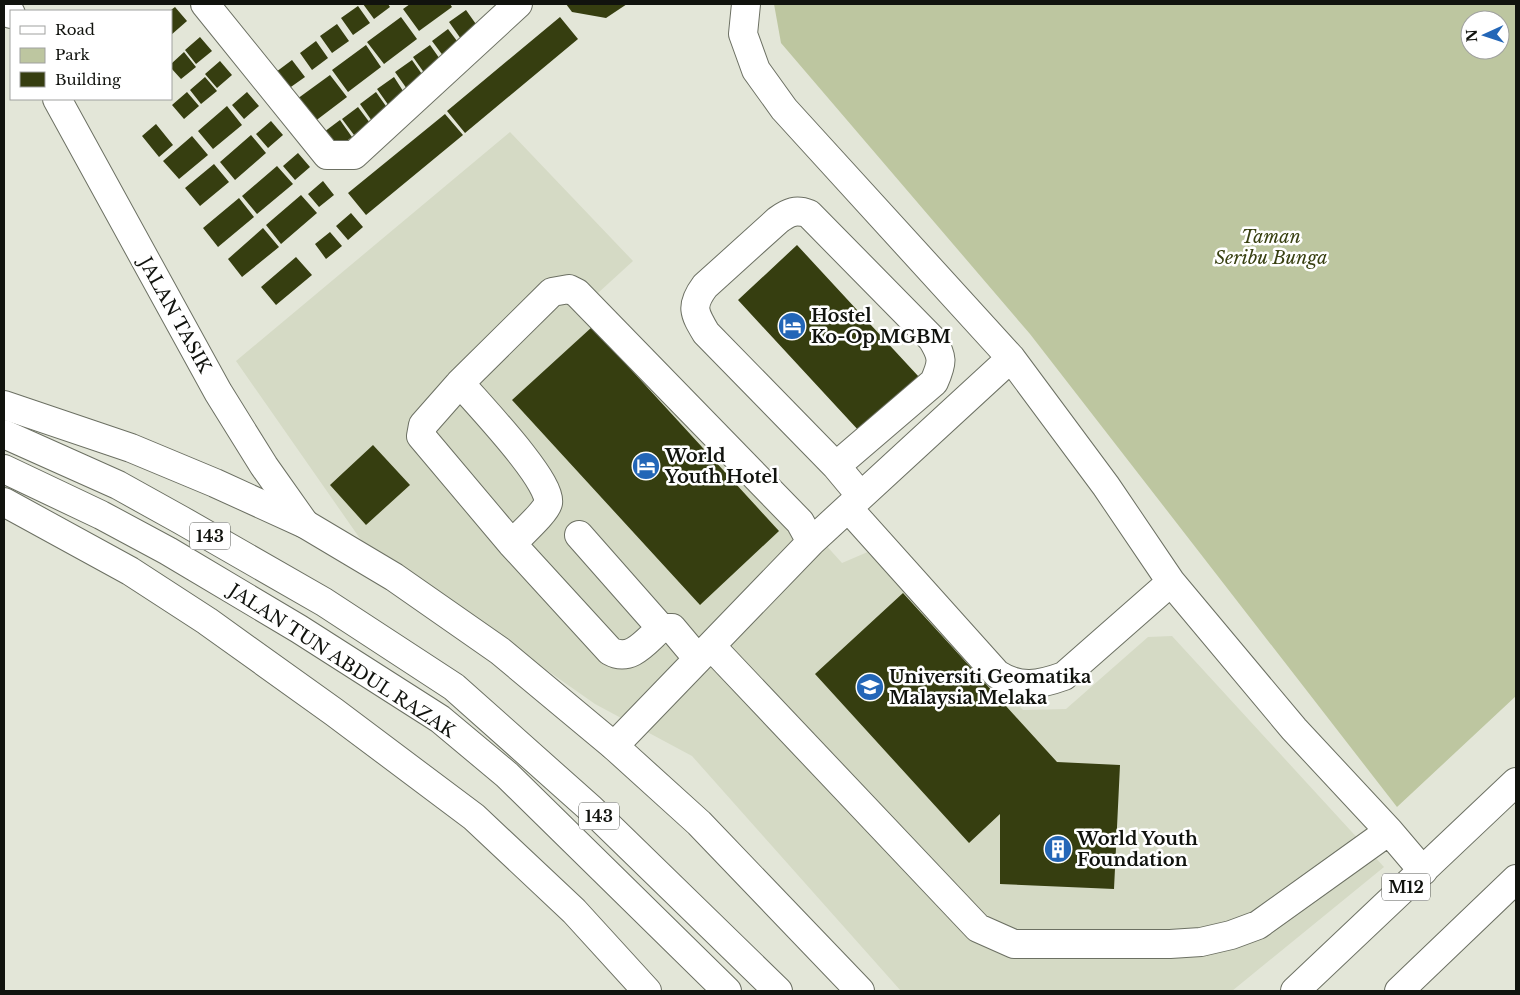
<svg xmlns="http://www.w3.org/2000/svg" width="1520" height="995" font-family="'Libre Baskerville',serif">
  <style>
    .built { fill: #d5dac5 }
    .green { fill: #bdc6a0; fill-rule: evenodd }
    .building { fill: #363e10 }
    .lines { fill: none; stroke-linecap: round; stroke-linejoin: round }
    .minor-casing { stroke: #6c7063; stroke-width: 30 }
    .major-casing { stroke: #6c7063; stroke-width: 30 }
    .highway-casing { stroke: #6c7063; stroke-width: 30 }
    .minor { stroke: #fff; stroke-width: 28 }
    .major { stroke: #fff; stroke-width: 28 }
    .highway { stroke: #fff; stroke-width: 28 }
    .labels { text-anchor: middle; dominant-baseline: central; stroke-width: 5; stroke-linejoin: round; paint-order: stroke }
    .shield { fill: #fff; stroke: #585a56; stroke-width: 1 }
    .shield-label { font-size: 16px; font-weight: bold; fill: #11130e }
    .park-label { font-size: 18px; font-style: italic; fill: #384011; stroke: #fff }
    .street-label { font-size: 18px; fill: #11130e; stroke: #fff }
    .poi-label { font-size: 18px; font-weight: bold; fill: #11130e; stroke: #fff; text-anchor: start }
  </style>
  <rect width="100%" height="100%" fill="#e3e6d8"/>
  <path class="built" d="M510 132 633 261 598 293 842 563 870 551 1023 710 1066 709 1148 637 1172 636 1384 867 1232 991H901L692 756 595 704 361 540 236 361Z"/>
  <path class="green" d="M774 4H1516V696L1397 807 1030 334 781 43ZM1470 20H1500V50H1470Z"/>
  <path class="building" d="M363 4H388L390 7 374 19Z
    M410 4H450L452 7 419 31 403 9Z
    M566 4H627L606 18 572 12Z
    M358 6 370 23 353 35 341 18Z
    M175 7 187 21 171 35V10Z
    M466 10 478 27 461 39 449 22Z
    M401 17 417 39 384 64 367 42Z
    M560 17 578 39 465 133 447 111Z
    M337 24 349 41 332 53 320 36Z
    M448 29 460 45 444 57 432 41Z
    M200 37 212 51 196 64 185 50Z
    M316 41 328 58 312 70 300 53Z
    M366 45 381 67 348 92 332 70Z
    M430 45 442 62 425 74 413 57Z
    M184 52 196 67 181 79 171 68V64Z
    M292 60 305 77 288 89 276 72Z
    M412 60 424 77 407 89 395 72Z
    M220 61 232 75 217 88 205 74Z
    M330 75 347 97 314 122 297 99Z
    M205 77 217 91 201 104 190 90Z
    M394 77 405 94 389 106 377 89Z
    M187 92 199 106 184 119 172 105Z
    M247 92 259 106 244 119 232 105Z
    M376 92 388 109 372 121 360 104Z
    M227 106 242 125 213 149 198 131Z
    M358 107 370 123 354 135 342 119Z
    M445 114 463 135 366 215 348 193Z
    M340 120 352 137 336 149 324 132Z
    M271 121 283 135 268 148 256 134Z
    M156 124 173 145 159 157 142 136Z
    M251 135 266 153 235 180 220 162Z
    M192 136 208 155 179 179 163 161Z
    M298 153 310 167 295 180 283 166Z
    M214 164 229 182 200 206 185 188Z
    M277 166 293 184 257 214 242 196Z
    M323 181 334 195 319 207 308 194Z
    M301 195 317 213 281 244 266 225Z
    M239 198 254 217 218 247 203 228Z
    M351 213 363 227 348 240 336 226Z
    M263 228 279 247 242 277 228 259Z
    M330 232 342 246 326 259 315 244Z
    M797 245 919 377 860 432 738 300Z
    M296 257 312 275 276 305 261 287Z
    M592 327 779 531 700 605 512 400Z
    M373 445 410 485 366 525 330 485Z
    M903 593 1057 762 1120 765 1114 889 1000 884V814L969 843 815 674Z"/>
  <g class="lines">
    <defs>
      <path id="minor" d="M6 4 11 14
        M205 4 327 155H354L518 4
        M746 4 743 34 756 70 784 109 1011 358 1106 486 1171 582 1294 729 1389 831 1423 871
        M57 99 218 392 264 466 305 524
        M460 383C476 402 553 482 548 503 547 511 519 536 512 544
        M836 466 934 382C943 362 943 357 932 339L809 214C796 209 789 212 778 220L705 286C690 306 694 313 706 333L836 466 861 496
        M848 508 997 674C1020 689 1039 685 1064 676L1171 582
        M579 535 661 628
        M711 646 978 928 1014 944H1170L1201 942 1231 935 1258 925 1389 831
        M698 659 672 628H661C646 641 631 663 610 651L512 544 421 436 423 425 460 383 552 292 569 289 577 293 800 522 811 542
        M614 746 811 542 1011 358"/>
      <path id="major" d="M4 405 131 448 215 483 305 524 394 577 500 651 614 746 699 823 860 991
        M4 502 130 571 207 621 334 712 474 817 574 911 647 991
        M1295 991 1516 782
        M1399 991 1516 879"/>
      <path id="highway" d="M4 434 118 485 181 520 324 602 454 687 591 809 778 991
        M4 469 101 515 168 551 299 629 440 719 507 775 727 991"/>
    </defs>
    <use href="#minor" class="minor-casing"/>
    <use href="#major" class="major-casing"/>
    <use href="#highway" class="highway-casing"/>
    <use href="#minor" class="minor"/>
    <use href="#major" class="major"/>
    <use href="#highway" class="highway"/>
  </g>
  <defs>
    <symbol id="hotel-disc" viewBox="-11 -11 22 22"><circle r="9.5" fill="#2366b7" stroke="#fff"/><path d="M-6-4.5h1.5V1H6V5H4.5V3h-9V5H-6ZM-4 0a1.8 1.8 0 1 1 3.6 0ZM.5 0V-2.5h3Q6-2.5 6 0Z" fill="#fff"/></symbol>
    <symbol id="university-disc" viewBox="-11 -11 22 22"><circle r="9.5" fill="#2366b7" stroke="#fff"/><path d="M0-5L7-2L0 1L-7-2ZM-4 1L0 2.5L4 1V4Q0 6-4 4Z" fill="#fff"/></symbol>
    <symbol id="building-disc" viewBox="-11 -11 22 22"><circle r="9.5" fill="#2366b7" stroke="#fff"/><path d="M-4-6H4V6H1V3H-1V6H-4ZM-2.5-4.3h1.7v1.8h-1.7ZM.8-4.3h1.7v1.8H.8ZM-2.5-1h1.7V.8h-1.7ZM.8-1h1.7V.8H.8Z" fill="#fff"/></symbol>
  </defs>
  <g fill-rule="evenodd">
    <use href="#hotel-disc" x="776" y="310" width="32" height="32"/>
    <use href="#hotel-disc" x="630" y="450" width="32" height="32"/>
    <use href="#university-disc" x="854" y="671" width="32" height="32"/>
    <use href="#building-disc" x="1042" y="833" width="32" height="32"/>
  </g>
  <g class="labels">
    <g class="shield">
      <rect x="190" y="522.5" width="40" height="27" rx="4"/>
      <rect x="579" y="802.5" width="40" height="27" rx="4"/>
      <rect x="1382" y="873.5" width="48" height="27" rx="4"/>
    </g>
    <g class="shield-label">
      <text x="210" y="536">143</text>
      <text x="599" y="816">143</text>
      <text x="1406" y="887">M12</text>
    </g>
    <g class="park-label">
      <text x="1271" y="237">Taman<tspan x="1271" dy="21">Seribu Bunga</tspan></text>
    </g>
    <g class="street-label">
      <text transform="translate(175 315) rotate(61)">JALAN TASIK</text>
      <text transform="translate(342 661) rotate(33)">JALAN TUN ABDUL RAZAK</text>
    </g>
    <g class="poi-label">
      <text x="811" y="316">Hostel<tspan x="811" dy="21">Ko-Op MGBM</tspan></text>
      <text x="665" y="456">World<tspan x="665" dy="21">Youth Hotel</tspan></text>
      <text x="889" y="677">Universiti Geomatika<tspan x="889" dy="21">Malaysia Melaka</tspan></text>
      <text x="1077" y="839">World Youth<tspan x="1077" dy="21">Foundation</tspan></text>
    </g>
  </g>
  <rect width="1520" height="995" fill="none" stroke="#11130e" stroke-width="10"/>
  <rect x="10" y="10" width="162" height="90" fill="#ffffff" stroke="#a0a19f"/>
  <rect x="20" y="26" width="25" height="8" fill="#ffffff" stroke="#a0a19f"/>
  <text x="55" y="35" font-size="15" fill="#11130e">Road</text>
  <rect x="20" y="48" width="25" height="15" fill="#bdc6a0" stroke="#a0a19f"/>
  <text x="55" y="60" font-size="15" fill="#11130e">Park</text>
  <rect x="20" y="72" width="25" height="15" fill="#363e10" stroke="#a0a19f"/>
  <text x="55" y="85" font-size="15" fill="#11130e">Building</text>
  <g transform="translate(1485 35) rotate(267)"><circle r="24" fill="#ffffff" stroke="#a0a19f"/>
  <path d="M0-4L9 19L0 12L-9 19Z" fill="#2366b7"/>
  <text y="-8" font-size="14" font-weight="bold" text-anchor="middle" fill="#11130e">N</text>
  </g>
</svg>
